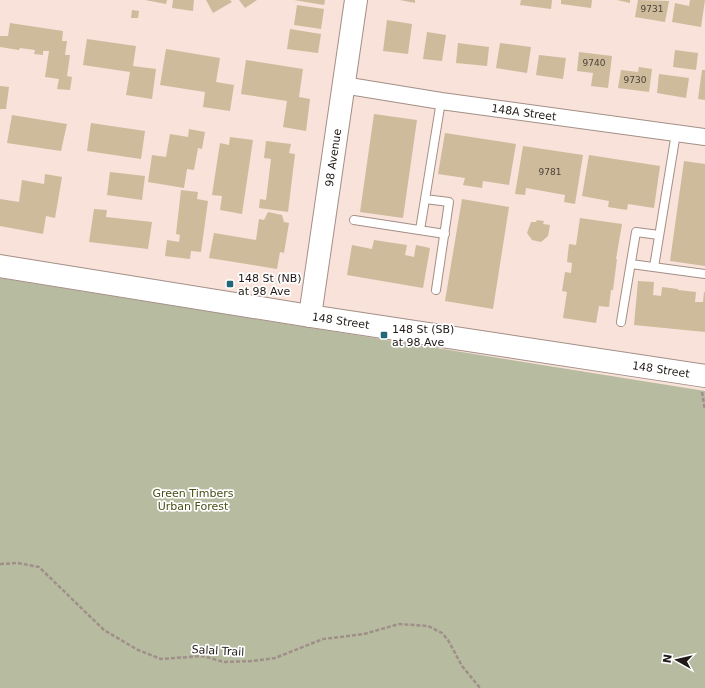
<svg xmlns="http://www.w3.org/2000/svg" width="705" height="688" font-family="'DejaVu Sans',sans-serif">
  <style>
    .green { fill: #b7bba0 }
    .building { fill: #cebb9c }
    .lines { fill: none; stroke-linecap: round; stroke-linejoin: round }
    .lane-casing { stroke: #a38f86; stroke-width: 10 }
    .street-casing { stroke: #a38f86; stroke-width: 18 }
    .secondary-casing { stroke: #a38f86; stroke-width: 24 }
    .path { stroke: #9f8f88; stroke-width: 2.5; stroke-dasharray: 4 2; stroke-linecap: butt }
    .lane { stroke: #fff; stroke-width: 8 }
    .street { stroke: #fff; stroke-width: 16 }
    .secondary { stroke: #fff; stroke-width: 22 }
    .poi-dot { fill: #216777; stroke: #fff; stroke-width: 1.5 }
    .labels { text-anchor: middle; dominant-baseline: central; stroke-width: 3.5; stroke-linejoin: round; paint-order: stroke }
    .number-label { font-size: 9px; fill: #4c4238 }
    .street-label { font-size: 11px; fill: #211a17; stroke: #fff }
    .poi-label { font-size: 11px; fill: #211a17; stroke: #fff; text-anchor: start }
    .park-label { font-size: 11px; fill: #4a4f17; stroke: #fff }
  </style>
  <rect width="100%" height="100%" fill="#f8e2d9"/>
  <path class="green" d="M0 278 705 391V688H0Z"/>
  <path class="building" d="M145 0H167L166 4Z
    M173 0H194L193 11 172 8Z
    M206 0H230L232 2 213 13Z
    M239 0H257L245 8Z
    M294 0H325L324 5Z
    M400 0H415V3Z
    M521 0H552L551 9 520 5Z
    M561 0H592L591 8 561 4Z
    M617 0H630V3Z
    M638 0 669 1 665 22 635 17Z
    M690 0H705L701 27 672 22 675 3 689 6Z
    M297 5 324 9 321 29 294 25Z
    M132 10 139 11 138 18H131Z
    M387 20 412 24 408 54 383 51Z
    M10 23 63 31 62 41H67L65 55H70L67 76 72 77 70 90 57 89 59 79 45 77 49 51H43V55L34 54 35 50 20 48 19 50 0 47V36H8Z
    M290 29 321 34 318 53 287 49Z
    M427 32 446 35 442 61 423 59Z
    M87 39 136 46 133 66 156 69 152 99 126 95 130 72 83 65Z
    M458 43 489 47 487 66 456 63Z
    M500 43 531 47 527 73 496 68Z
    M166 49 220 58 216 82 234 85 230 111 203 107 205 92 160 85Z
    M675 50 698 53 696 70 673 67Z
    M579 52 612 56 608 88 591 86 593 73 577 71Z
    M539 55 566 58 563 79 536 75Z
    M246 60 303 69 299 97 310 99 306 131 283 127 287 101 241 94Z
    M639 67 652 69 649 92 618 88 621 70 638 72Z
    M702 70H705V100L698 99Z
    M659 74 689 78 686 98 657 93Z
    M0 86 9 87 6 109H0Z
    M374 114 417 120 403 218 360 212Z
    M12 115 67 124 61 151 7 143Z
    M91 123 145 131 141 159 87 151Z
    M189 129 205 132 202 149 198 148 194 170 187 169 184 188 148 182 152 155 166 157 170 134 188 137Z
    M445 133 516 144 509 185 483 181 482 188 463 185 465 178 438 174Z
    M230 137 253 140 242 214 220 210 222 196 212 195 220 143 229 145Z
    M266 141 291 144 289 153 295 154 288 212 259 208 260 199 266 200 271 159 264 158Z
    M523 146 583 155 575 204 564 202 565 195 526 188 525 195 515 194Z
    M589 155 660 166 654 208 628 204 627 210 608 207 609 201 582 196Z
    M684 161 705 164V266L670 261Z
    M110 172 145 176 142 200 107 195Z
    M45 174 62 177 55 218 46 216 43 234 0 226V199L19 202 22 180 44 184Z
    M181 190 198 192 197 199 208 201 201 252 191 251 190 259 165 256 167 240 179 242 180 235 176 234Z
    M462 199 509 207 493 309 445 301Z
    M94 209 107 210 106 217 152 222 148 249 89 242Z
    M268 212 282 215 284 222 289 223 284 253 280 252 277 269 209 258 214 233 256 240 259 219 264 220Z
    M580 218 622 224 616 259H617L613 290H611L609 307 599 306 596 323 563 318 567 292 562 291 565 272 571 273 572 263 567 262 569 244 576 245Z
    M537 220 544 221 543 224 550 225 548 236 541 242 532 240 527 233 531 222H536Z
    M374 240 407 245 405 255 414 257 416 245 430 248 423 288 347 275 352 245 372 249Z
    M638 281 654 282 653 295 661 296 662 287 678 289V290L696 292 695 302H703L704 292H705V332L634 325Z"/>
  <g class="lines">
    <defs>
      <path id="lane" d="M425 199 449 202 436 290
        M354 220 445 234
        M420 230 441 101
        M631 264 705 274
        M654 267 676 133
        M621 322 636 232 659 235"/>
      <g id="street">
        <path id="s1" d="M343 85 441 101 705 137"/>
      </g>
      <g id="secondary">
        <path id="s2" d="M0 266 310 316 705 376"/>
        <path id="s3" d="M310 316 356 0"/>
      </g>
    </defs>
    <use href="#lane" class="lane-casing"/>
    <use href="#street" class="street-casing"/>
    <use href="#secondary" class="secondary-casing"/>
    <path class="path" d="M702 392 705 410
      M0 564 18 563 39 567 104 630 138 650 161 659 203 656 224 662 252 661 275 658 323 639 364 634 399 624 428 626 442 633 448 640 462 666 480 688"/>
    <use href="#lane" class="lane"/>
    <use href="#street" class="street"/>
    <use href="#secondary" class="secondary"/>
  </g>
  <g class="poi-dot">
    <rect x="226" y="280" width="8" height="8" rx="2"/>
    <rect x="380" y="331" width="8" height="8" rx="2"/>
  </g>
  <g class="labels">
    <g class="number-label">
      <text x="652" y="9">9731</text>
      <text x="594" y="63">9740</text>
      <text x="635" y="80">9730</text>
      <text x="550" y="172">9781</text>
    </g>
    <g class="street-label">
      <text stroke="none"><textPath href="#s1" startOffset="183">148A Street</textPath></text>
      <text stroke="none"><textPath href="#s3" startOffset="160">98 Avenue</textPath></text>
      <text stroke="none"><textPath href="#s2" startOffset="345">148 Street</textPath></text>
      <text stroke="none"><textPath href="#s2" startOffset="669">148 Street</textPath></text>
      <text transform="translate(218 651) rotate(3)">Salal Trail</text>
    </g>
    <g class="poi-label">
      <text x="238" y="278">148 St (NB)<tspan x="238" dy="13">at 98 Ave</tspan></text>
      <text x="392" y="329">148 St (SB)<tspan x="392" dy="13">at 98 Ave</tspan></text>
    </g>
    <g class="park-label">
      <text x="193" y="493">Green Timbers<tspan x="193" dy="13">Urban Forest</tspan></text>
    </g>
  </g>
  <g transform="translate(677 660) rotate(278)" stroke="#ffffff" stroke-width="3" paint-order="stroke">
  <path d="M0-3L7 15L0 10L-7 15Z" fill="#211a17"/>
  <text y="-6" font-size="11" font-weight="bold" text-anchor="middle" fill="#211a17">N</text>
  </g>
</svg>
